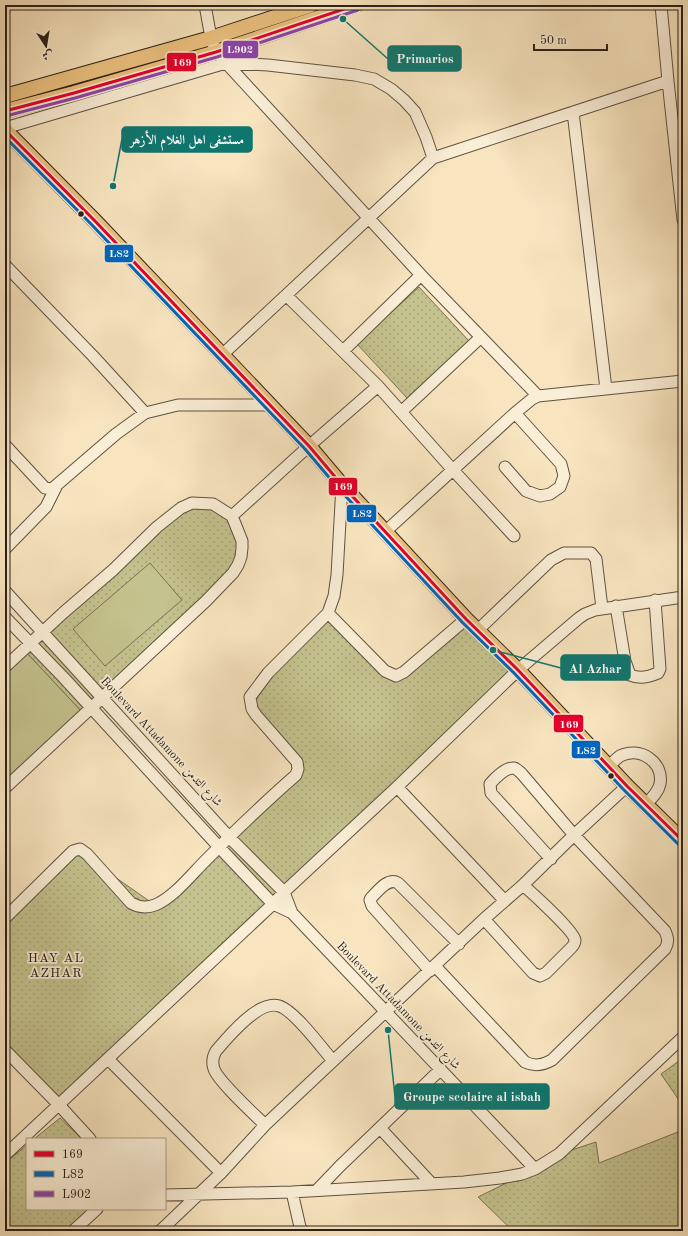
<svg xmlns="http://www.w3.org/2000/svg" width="688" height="1236" font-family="'Old Standard TT',Amiri,serif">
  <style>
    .grass { fill: url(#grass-dots); stroke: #787253 }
    .green { fill: #c4c28e; stroke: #787253 }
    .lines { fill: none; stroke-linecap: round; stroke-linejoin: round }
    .minor-casing { stroke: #5e5242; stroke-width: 13 }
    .major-casing { stroke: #2b2118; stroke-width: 16 }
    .minor { stroke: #faeed6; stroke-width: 11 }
    .major { stroke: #ecc280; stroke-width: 14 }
    .bus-1-casing { stroke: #faeed6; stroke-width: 6 }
    .bus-2-casing { stroke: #faeed6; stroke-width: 6 }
    .bus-3-casing { stroke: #faeed6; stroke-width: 6 }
    .bus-1 { stroke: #e4002b; stroke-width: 3 }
    .bus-2 { stroke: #0065bd; stroke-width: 3 }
    .bus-3 { stroke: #8e44ad; stroke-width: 3 }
    .bus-dot { fill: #2b2118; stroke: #faeed6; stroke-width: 1.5 }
    .labels { text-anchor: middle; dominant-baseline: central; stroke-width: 3.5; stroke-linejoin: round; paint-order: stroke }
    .street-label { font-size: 12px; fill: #2b2118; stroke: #faeed6 }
    .neighbourhood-label { font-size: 13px; letter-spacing: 1px; fill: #2b2118; stroke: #faeed6 }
    .leader { fill: none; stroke: #0f766e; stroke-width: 1.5 }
    .callout-dot { fill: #0f766e; stroke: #faeed6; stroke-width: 1.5 }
    .callout { fill: #0f766e; stroke: #0f766e; stroke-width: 1.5 }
    .callout-label { font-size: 13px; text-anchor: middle; font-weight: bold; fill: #fff }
    .line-badge { stroke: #faeed6; stroke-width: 1.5 }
    .badge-label { font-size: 11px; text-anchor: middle; font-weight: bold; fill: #fff }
  </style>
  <defs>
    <pattern id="grass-dots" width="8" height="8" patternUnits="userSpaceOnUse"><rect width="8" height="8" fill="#c4c28e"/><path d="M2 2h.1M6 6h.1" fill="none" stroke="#a9a67a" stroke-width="1.8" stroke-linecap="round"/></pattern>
  </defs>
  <rect width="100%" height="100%" fill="#f8e5c0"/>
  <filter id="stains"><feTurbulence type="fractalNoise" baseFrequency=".005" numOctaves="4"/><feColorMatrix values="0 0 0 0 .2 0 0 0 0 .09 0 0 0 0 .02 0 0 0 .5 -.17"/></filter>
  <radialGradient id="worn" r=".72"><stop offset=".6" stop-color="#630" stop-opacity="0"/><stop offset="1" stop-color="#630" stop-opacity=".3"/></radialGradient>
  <path class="grass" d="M419 287 469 341 407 398 357 344Z
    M216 506 243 538 238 563 83 713 24 650 174 511Z
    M328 613 399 679 470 618 522 675 273 904 60 1105 5 1045V920L79 852 155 905 298 774 250 697Z
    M683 1058V1106L661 1074Z
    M60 1118 82 1139H34Z
    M683 1130V1231H513L478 1197 535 1169 559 1154 596 1142 599 1163Z
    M27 1145V1209H103L79 1231H5V1163Z"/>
  <path class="green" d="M150 563 182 600 105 666 73 629Z
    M24 650 83 713 5 787V668Z"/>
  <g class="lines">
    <defs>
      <path id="minor" d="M205 5 211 38 216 52 421 275 538 396
        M661 5 668 81 683 220
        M573 112 606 389
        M5 128 226 63 268 65 355 75 374 79 391 89 404 100 415 112 426 137 433 158
        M5 265 93 356 145 413
        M286 295 378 386 452 469 514 536
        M343 351 421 275
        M222 355 433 158 668 81
        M401 412 481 337
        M5 445 45 488 52 489 116 434 145 413 178 405H270
        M505 467 526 491 540 496 550 494 560 487 564 476 561 464 515 413
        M232 516 309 446 378 386
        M386 531 515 413 532 399 538 396 683 381
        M5 549 46 507 57 485
        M5 591 229 837 284 892 292 913
        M616 606 625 661 630 675C639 679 649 677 658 673L660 669 655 600
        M328 613 385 671 396 676 404 672 466 619
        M5 617 64 678 219 847 273 904 292 913 535 1169
        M478 630 551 560 564 553H591L596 559 602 608
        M5 667 63 613 113 570 157 527 181 508 192 503 213 504 232 516 242 541V548L241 557 238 565 233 573 206 601 5 788
        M608 767C612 763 616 759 620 756 640 746 664 762 660 784 658 793 651 799 645 805
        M397 787 505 901
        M5 918 73 851 80 849 87 854 131 903C138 907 147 908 155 905 173 898 191 875 205 861 235 831 265 802 296 775L298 769 297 762 256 715 252 709 250 697 268 673 328 613 334 596 337 575 342 485
        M484 919 533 973 540 976 546 973 571 948C573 946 575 943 575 940 574 931 532 893 523 885
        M435 966 525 1062C535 1067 543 1065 552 1060L665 949C669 942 668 938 665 931L574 835 522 774C520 772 517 769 514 768 506 767 495 778 490 784L491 793 551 859
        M430 971 372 906 370 900 371 898C378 891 388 877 398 883L459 944
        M5 1050 59 1105 90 1139
        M108 1059 221 1173
        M265 1125C254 1114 218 1081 214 1069 212 1063 213 1056 216 1051 228 1037 259 999 279 1006 294 1010 322 1048 333 1061
        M380 1128 431 1183
        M5 1155 273 904 284 892 397 787 518 670 579 618 585 614 595 610 683 597
        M317 1190 340 1166 440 1070
        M292 1192 300 1227 303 1231
        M165 1195 292 1192 464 1182 500 1178 522 1174 535 1169 559 1154 683 1037
        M73 1231 97 1209
        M160 1231 221 1173 265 1125 484 919 523 885 574 835 627 786"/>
      <path id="major" d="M5 96 211 38 311 5
        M5 111 74 93 216 52 356 5
        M5 130 96 222 309 446 342 485 466 619 518 670 627 786 683 841"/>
    </defs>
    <use href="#minor" class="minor-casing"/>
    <use href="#major" class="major-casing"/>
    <use href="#minor" class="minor"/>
    <use href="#major" class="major"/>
    <defs>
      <path id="bus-1" d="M5 111 74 93 216 52 356 5
        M5 130 96 222 309 446 342 485 466 619 518 670 627 786 683 841"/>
      <path id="bus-2" d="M5 137 92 225 305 449 338 488 462 622 514 673 623 789 679 845"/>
      <path id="bus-3" d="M6 116 75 98 217 57 358 10"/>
    </defs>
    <use href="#bus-1" class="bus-1-casing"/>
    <use href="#bus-2" class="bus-2-casing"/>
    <use href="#bus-3" class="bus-3-casing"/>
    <use href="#bus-1" class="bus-1"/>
    <use href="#bus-2" class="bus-2"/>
    <use href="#bus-3" class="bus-3"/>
  </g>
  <g class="bus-dot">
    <circle cx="81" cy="214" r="3.5"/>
    <circle cx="611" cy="776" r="3.5"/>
  </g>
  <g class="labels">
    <g class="street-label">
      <text transform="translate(161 742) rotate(47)">Boulevard Attadamone شارع التدمن</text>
      <text transform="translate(398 1006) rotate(46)">Boulevard Attadamone شارع التدمن</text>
    </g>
    <g class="neighbourhood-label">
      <text x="56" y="958">HAY AL<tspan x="56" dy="15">AZHAR</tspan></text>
    </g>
  </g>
  <path class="leader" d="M343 19L388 59M113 186L122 139M493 650L561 668M388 1030L395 1097"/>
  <g class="callout-dot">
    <circle cx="343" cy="19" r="4"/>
    <circle cx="113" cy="186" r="4"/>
    <circle cx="493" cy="650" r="4"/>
    <circle cx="388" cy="1030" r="4"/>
  </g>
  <g class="callout">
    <rect x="388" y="46" width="73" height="25" rx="4"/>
    <rect x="122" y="127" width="130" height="25" rx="4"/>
    <rect x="561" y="655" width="69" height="25" rx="4"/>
    <rect x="395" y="1084" width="154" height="25" rx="4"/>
  </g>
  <g class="callout-label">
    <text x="425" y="63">Primarios</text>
    <text x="187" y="144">مستشفى اهل الغلام الأزهر</text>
    <text x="595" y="673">Al Azhar</text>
    <text x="472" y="1101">Groupe scolaire al isbah</text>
  </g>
  <g class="line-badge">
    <rect x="222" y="40" width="37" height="19" rx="4" fill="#8e44ad"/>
    <rect x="166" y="52" width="31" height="20" rx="4" fill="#e4002b"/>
    <rect x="104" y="244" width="30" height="19" rx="4" fill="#0065bd"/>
    <rect x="328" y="477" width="30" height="19" rx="4" fill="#e4002b"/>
    <rect x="346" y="504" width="31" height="19" rx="4" fill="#0065bd"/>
    <rect x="553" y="714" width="31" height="19" rx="4" fill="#e4002b"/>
    <rect x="571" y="740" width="30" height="19" rx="4" fill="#0065bd"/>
  </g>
  <g class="badge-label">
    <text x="240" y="53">L902</text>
    <text x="182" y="66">169</text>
    <text x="119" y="257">L82</text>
    <text x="343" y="490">169</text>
    <text x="362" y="517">L82</text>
    <text x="569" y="728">169</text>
    <text x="586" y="754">L82</text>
  </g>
  <rect width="688" height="1236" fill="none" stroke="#f8e5c0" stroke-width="20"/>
  <rect x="6" y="6" width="676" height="1224" fill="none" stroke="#2b2118" stroke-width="2"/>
  <rect x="10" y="10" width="668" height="1216" fill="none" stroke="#2b2118"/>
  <rect x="26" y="1138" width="140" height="72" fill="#faeed6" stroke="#a79c8a"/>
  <rect x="34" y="1151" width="20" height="6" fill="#e4002b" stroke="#a79c8a"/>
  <text x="62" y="1158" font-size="12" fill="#2b2118">169</text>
  <rect x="34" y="1171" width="20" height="6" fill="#0065bd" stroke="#a79c8a"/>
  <text x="62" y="1178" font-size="12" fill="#2b2118">L82</text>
  <rect x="34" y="1191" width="20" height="6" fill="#8e44ad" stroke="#a79c8a"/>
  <text x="62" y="1198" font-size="12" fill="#2b2118">L902</text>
  <g transform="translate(46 46) rotate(168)" stroke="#faeed6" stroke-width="3" paint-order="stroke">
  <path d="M0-3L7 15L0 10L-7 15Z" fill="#2b2118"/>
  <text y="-6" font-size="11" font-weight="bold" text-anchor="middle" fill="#2b2118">ش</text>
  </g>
  <path d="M534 44v6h73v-6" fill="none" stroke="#2b2118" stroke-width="2"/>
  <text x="540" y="44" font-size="12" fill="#2b2118" stroke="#faeed6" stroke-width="3" paint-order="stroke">50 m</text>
  <rect width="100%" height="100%" filter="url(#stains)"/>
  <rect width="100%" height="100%" fill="url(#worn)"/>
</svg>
